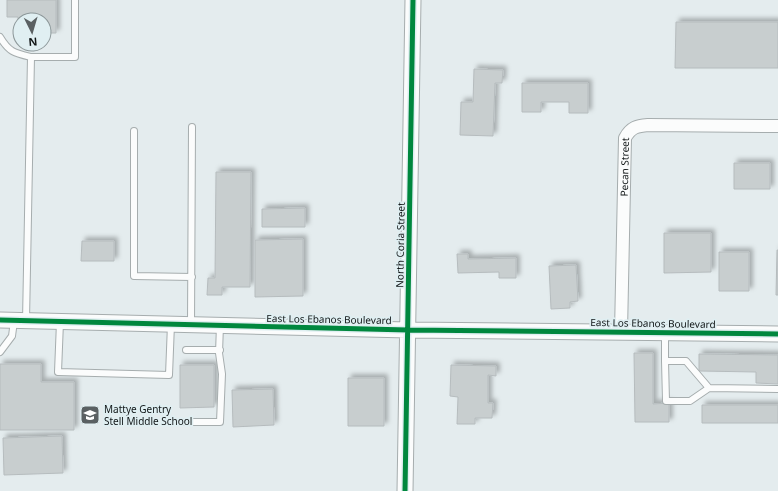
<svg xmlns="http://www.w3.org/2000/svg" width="778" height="491" font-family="'Noto Sans',sans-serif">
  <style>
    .building { fill: #c8cecf; stroke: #b6bcbe; filter: url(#shadow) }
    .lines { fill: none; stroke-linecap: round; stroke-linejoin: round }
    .service-casing { stroke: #a6adae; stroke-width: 8 }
    .minor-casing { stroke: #a6adae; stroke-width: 14 }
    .tertiary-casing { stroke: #a6adae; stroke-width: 17 }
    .service { stroke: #fbfcfc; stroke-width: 6 }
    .minor { stroke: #fbfcfc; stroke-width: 12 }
    .tertiary { stroke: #fbfcfc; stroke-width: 15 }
    .cycleway-casing { stroke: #e0eff2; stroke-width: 8 }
    .cycleway { stroke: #00873e; stroke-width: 5 }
    .labels { text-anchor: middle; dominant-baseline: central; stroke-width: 3.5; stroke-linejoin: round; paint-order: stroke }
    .street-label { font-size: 10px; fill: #101516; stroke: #e0eff2 }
    .poi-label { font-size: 10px; fill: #101516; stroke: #e0eff2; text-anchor: start }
  </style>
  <defs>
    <filter id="shadow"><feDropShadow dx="3.5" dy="-3.5" stdDeviation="2" flood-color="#0004"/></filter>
  </defs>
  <rect width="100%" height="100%" fill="#e4ecee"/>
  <path class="building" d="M7 0H56V33H44V20H20V33H18V17H7Z
    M676 22H778V68H675Z
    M474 69 503 70 502 83H495L493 136 460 135 461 102H473Z
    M522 83H588V113H569V102H541V112H522Z
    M734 163H770V189H734Z
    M216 172H251L250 287H222V295H207L208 278H215Z
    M305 208V227H262V209Z
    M664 233H711V272L664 273Z
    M303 239V296L255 297V240Z
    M82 241H114V261H81Z
    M777 250H778V295H776Z
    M719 252H749V291H719Z
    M457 254H468V259L516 258V278H499V272L458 273Z
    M576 265 578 301 570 302V308L551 309 549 266Z
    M634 353H653V404L669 403V422H635Z
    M699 354 778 355V384L756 383V372L699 371Z
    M0 364H41V382H74V430H0Z
    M180 365H214V407L180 408Z
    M451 365 496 366V376L488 375V403H493L492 418H475V424H457L458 397 450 396Z
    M348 378H384V426H348Z
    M273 389 274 425 233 427 232 390Z
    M702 405H778V423H702Z
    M62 436 63 473 4 475 3 438Z"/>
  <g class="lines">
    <defs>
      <path id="service" d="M0 37C9 52 14 53 31 57
        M134 131V276L192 277
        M26 321 31 57H75V0
        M60 322 58 372 169 375 171 324
        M191 325 192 127
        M665 332V361
        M186 350H220
        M0 352 12 336 14 321
        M709 388 686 361H665L666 401H690L709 388 778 389
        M185 422H220L222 374 219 353 220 325"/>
      <g id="minor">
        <path id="s1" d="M621 332 625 138C631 127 637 126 648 125L778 126"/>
      </g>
      <path id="tertiary" d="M0 320 408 330 778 334
        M405 491 413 0"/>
    </defs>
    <use href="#service" class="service-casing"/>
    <use href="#minor" class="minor-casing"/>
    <use href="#tertiary" class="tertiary-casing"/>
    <use href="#service" class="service"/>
    <use href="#minor" class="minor"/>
    <use href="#tertiary" class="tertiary"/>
    <defs>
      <path id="cycleway" d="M0 320 408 330 778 334
        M405 491 413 0"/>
    </defs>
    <use href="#cycleway" class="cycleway-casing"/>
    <use href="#cycleway" class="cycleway"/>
  </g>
  <defs>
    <symbol id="school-square" viewBox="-11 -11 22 22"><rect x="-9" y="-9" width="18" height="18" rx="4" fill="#5a6062" stroke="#e0eff2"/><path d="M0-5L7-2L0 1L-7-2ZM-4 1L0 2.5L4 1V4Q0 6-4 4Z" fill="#fff"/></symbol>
  </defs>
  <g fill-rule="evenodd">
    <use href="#school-square" x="79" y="404" width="22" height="22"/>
  </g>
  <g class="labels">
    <g class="street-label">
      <text stroke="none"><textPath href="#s1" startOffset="165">Pecan Street</textPath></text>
      <text transform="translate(400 245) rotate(-89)">North Coria Street</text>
      <text transform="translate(329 319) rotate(1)">East Los Ebanos Boulevard</text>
      <text transform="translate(653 323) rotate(1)">East Los Ebanos Boulevard</text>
    </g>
    <g class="poi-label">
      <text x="104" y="409">Mattye Gentry<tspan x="104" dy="12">Stell Middle School</tspan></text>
    </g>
  </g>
  <g transform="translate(32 32) rotate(175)"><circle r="19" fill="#e0eff2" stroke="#8d989a"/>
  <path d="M0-3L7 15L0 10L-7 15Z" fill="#5a6062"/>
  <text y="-6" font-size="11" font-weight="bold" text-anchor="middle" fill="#101516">N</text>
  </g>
</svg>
